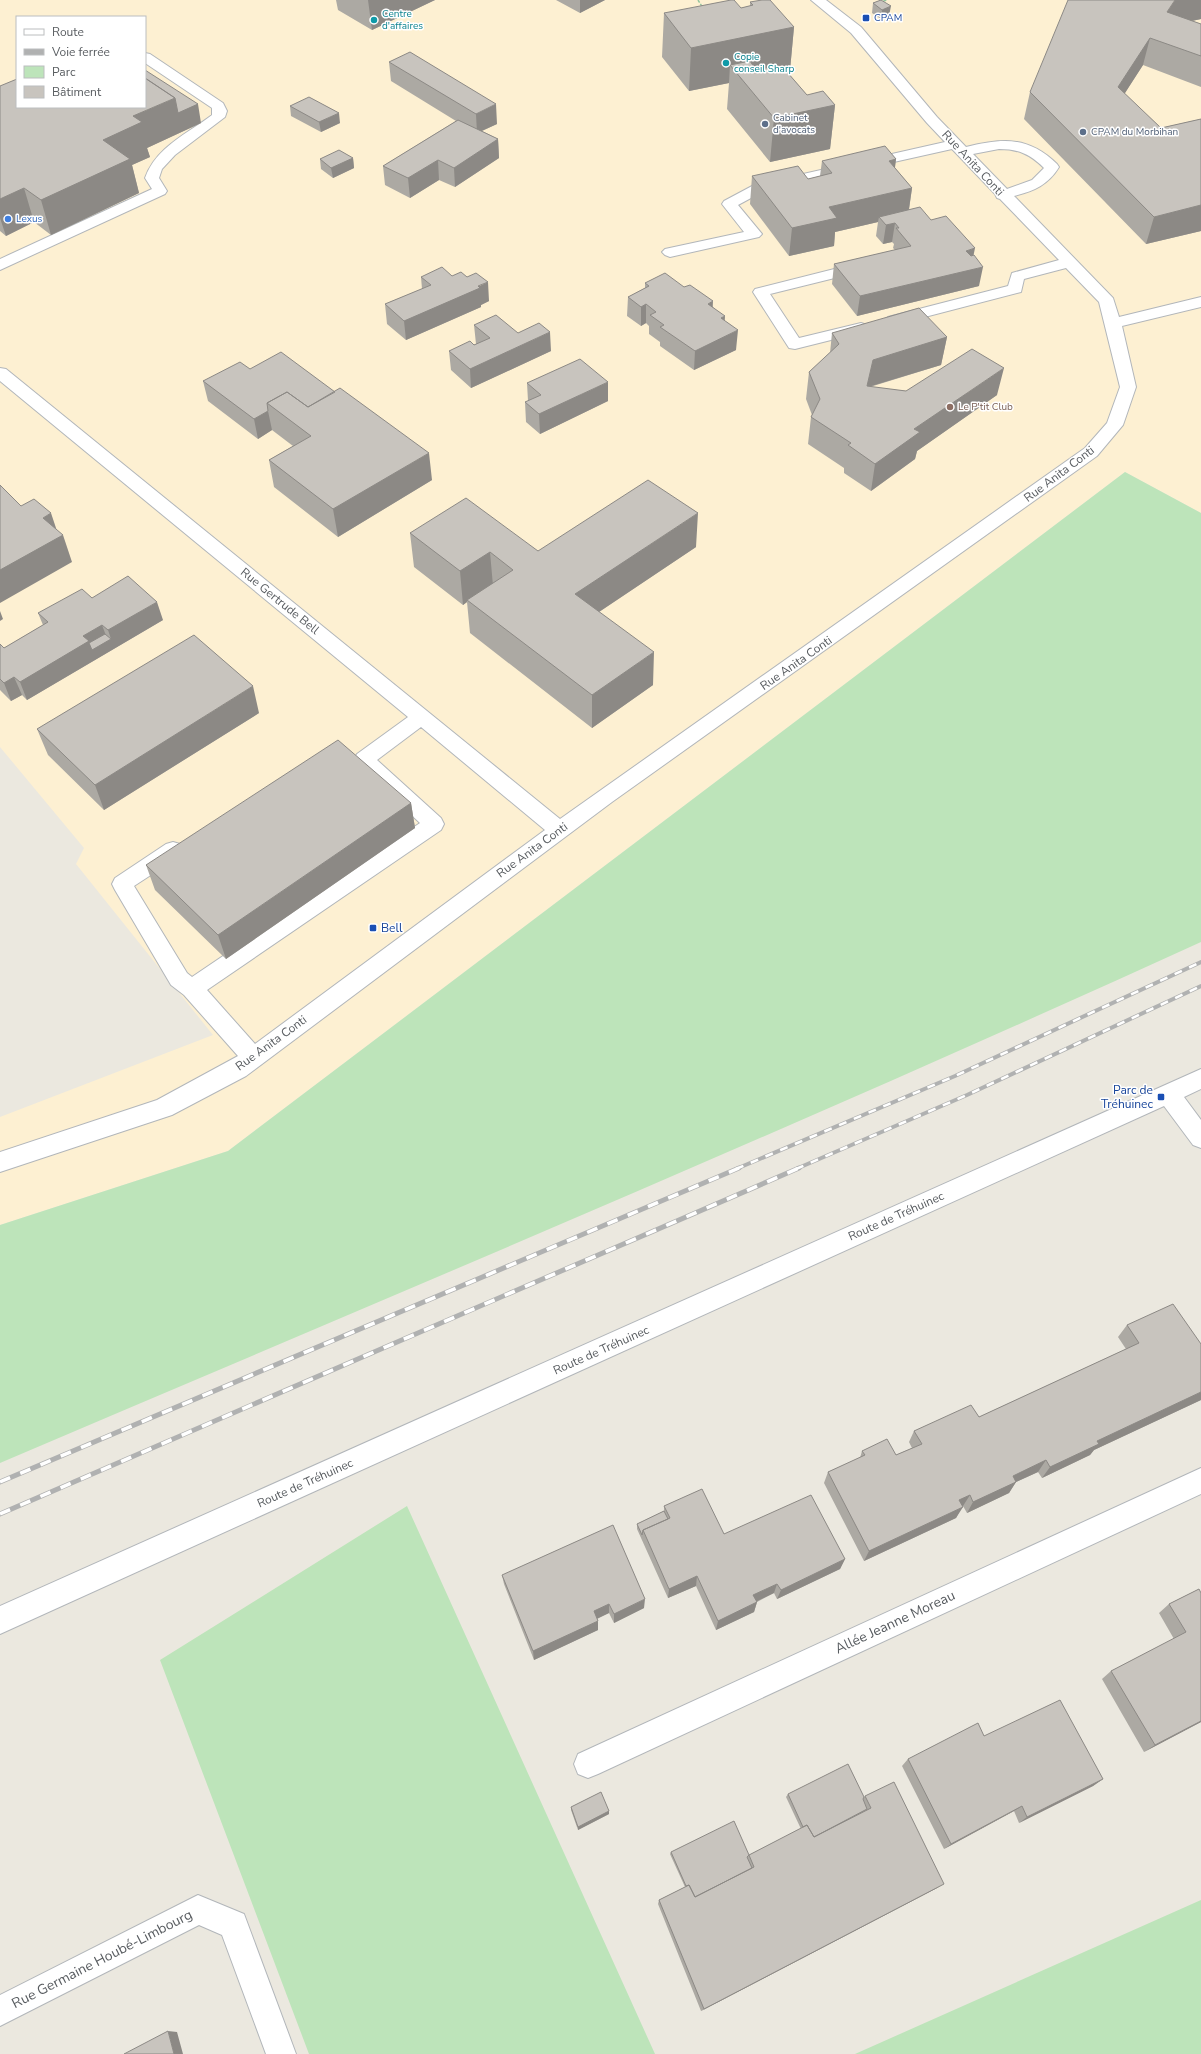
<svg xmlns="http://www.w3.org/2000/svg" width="1201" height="2054" font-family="'Nunito Sans',sans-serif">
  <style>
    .commercial { fill: #fdf0d2; fill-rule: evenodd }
    .green { fill: #bde4ba }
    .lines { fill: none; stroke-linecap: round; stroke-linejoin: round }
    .minor-casing { stroke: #b2b6ba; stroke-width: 2 }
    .path { stroke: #94c49e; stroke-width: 1.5; stroke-dasharray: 3 1.5; stroke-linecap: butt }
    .minor { fill: #fff; fill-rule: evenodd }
    .rail-far1-casing { stroke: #b0b1b1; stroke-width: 4 }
    .rail-casing { stroke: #b0b1b1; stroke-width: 5 }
    .rail-far1 { stroke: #fff; stroke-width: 2.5; stroke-dasharray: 8; stroke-linecap: butt }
    .rail { stroke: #fff; stroke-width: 3.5; stroke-dasharray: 11; stroke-linecap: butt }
    .wall { fill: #aca9a3 }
    .shaded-wall { fill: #8c8985 }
    .building { fill: #c8c4be; stroke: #8c8985 }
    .transit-dot { fill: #1a4fb4; stroke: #fff; stroke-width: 1.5 }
    .culture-dot { fill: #0f9aa8; stroke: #fff; stroke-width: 1.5 }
    .service-dot { fill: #5c6f8a; stroke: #fff; stroke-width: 1.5 }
    .shop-dot { fill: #3f7fe0; stroke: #fff; stroke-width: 1.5 }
    .education-dot { fill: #8d6e63; stroke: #fff; stroke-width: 1.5 }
    .labels { text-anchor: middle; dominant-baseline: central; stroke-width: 3; stroke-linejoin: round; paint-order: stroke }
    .far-culture-label { font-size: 10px; fill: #0d838f; stroke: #fff; text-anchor: start }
    .far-transit-label { font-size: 10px; fill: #164399; stroke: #fff; text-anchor: start }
    .far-service-label { font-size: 10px; fill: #4e5e75; stroke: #fff; text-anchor: start }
    .far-shop-label { font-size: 10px; fill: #366cbe; stroke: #fff; text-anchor: start }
    .far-education-label { font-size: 10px; fill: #785e54; stroke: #fff; text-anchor: start }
    .street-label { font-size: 12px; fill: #585c60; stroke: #fff }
    .transit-label { font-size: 12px; fill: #164399; stroke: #fff; text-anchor: start }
    .near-street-label { font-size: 14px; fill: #585c60; stroke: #fff }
  </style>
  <rect width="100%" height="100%" fill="#ebe8df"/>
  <path class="commercial" d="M0 0H1201V513L1125 472 228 1151 0 1225V1117L213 1035 76 864 84 848 0 747ZM17 17H145V107H17Z"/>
  <path class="green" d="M1125 472 1201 513V942C804 1123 402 1292 0 1463V1225L228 1151Z
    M407 1506 655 2054H309L160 1660Z
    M1201 1900V2054H855Z"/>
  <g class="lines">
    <defs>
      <path id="minor" d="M811 0H826L861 27 937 117 966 147C1003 138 1028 136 1057 164L1059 167C1048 185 1034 191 1014 196L1113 298 1119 317 1201 297V307L1122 326 1136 387 1123 425 1097 456 612 802 246 1076 172 1115 0 1172V1152L157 1100 238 1056 184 995 171 985 115 890 112 884 115 878 166 844 173 842 180 844 183 850 180 856 134 886 187 973 192 977 420 823 357 764 354 759 357 754 408 717 0 381V368L6 369 560 819 1085 448 1107 423 1120 387 1099 302 1066 268 1024 279 1021 292 894 325 888 323 886 320 888 317 1008 286 1012 273 1059 260 1000 199 997 198 995 194 952 149 764 191 738 205 762 234 759 237 670 257 665 255 662 252 665 249 744 232 722 204 724 201 754 185 945 142 927 123 851 33ZM999 149C1018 149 1030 154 1044 168L1032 180 1007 189 973 154ZM421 727 545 830 255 1044 207 990 441 830 444 824 441 818 377 760Z
        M145 53 150 54 223 103 227 111 225 117 175 155 162 169 159 178 167 191 165 194 0 270V259L152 189 145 178C156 147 187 134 212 115V108L145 63Z
        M862 262 867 264 870 267 867 270 770 294 799 338 861 323 867 325 869 328 867 331 795 349 789 348 753 292 755 289Z
        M1201 1069V1089L1184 1097 1201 1120V1148L1193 1145 1164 1106 0 1634V1606Z
        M1201 1468V1494L598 1774 588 1778 578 1774 574 1764 578 1754Z
        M198 1895 244 1914 296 2054H266L222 1935 199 1925 0 2026V1995Z"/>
    </defs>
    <use href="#minor" class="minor-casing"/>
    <path class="path" d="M698 0 703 8
      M879 2 887 0"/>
    <use href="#minor" class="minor"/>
    <defs>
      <path id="rail-far1" d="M736 1169 955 1076 1201 962
        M796 1169 967 1095 1201 986"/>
      <path id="rail" d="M0 1482 739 1168
        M0 1514 799 1168"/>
    </defs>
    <use href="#rail-far1" class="rail-far1-casing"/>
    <use href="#rail" class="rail-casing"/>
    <use href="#rail-far1" class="rail-far1"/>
    <use href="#rail" class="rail"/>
  </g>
  <path class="wall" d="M336 0H435L372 30 338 10Z
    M556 0H605L580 13Z
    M881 0 889 16 881 19 872 13 873 3Z
    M1201 0V19L1192 21 1201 24V87L1143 65 1124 94 1161 128 1201 119V231L1146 244 1024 119 1030 92Z
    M750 2 794 27 790 70 786 71 807 95 835 105 830 149 770 162 727 109 729 83 689 91 662 57 664 13 741 8 750 6Z
    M389 62 497 124 482 131 498 139 499 158 455 187 439 180 410 198 385 185 383 166 456 121 391 81Z
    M0 86 201 123 147 148 150 157 132 165 139 193 51 235 34 222 6 236 0 231Z
    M290 106 340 123 321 132 291 116Z
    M353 158 354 168 333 178 321 169 320 159Z
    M896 159 895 168 912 188 909 210 931 220 973 256 979 286 857 316 832 284 834 264 895 250 893 248 894 244 892 242 883 244 876 236 878 222 835 232 834 246 789 256 750 204 752 176 808 179 820 176 822 161Z
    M452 276 467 277 489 301 481 305V307L406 340 387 324 385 304 422 289 421 277Z
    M645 283 684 287 713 307 725 321 736 350 694 370 660 346V342L649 334V326L646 323 641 326 627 316 628 297 645 288Z
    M474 325 518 333 551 351 471 388 451 370 449 351 476 344Z
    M832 333 947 337 941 365 870 387 906 391 997 395 917 451 915 459 871 491 844 473V468L808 444 811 417 812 415 806 399 809 372 830 353Z
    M250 369 432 480 338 537 274 487 269 460 293 446 272 430 258 439 208 401 203 381Z
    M527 383 608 401 540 434 526 422 525 402 528 401Z
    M410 533 538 551 696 547 599 612 653 685 592 728 470 633 467 602 463 605 414 567Z
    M92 598 163 620 27 700 22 695 11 701 0 690V644L4 648 43 625 38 613Z
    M259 713 104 810 48 755 37 729Z
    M411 803 415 828 226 959 155 890 146 865Z
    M1127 1325 1201 1344V1400L1094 1450 1090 1455 1042 1478 1038 1472 1016 1482 1009 1493 967 1513 963 1506H962L956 1518 864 1561 824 1483 828 1472 860 1458 862 1451 896 1455 912 1448 909 1442 914 1431 979 1417 1126 1349 1118 1337Z
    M664 1506 724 1534 845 1559 840 1569 777 1599 774 1593 757 1602 754 1612 716 1630 696 1586 668 1598 637 1529V1524L664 1511Z
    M502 1575 644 1608 614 1623 609 1613 597 1619 598 1630 534 1660 504 1584Z
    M1199 1589 1201 1722 1144 1752 1102 1679 1111 1671 1174 1639 1159 1613 1169 1604Z
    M984 1736 1103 1779 1093 1786 1019 1823 1014 1811 944 1849 902 1766 908 1759Z
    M788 1794 864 1797 865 1796 937 1888 701 2011 658 1904 659 1900 685 1887 670 1854 671 1852 749 1855 801 1829 786 1797Z
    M571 1807 609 1811V1814L578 1830 571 1810Z"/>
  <path class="shaded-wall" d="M368 0H435L372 30Z
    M580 0H605L580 13Z
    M1175 0H1201V19L1168 26 1167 12Z
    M891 6 889 16 881 19 882 10Z
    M794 27 790 70 742 80 730 65 729 83 689 91 691 48Z
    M1150 38 1143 65 1111 115 1118 87Z
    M175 98 198 104 201 123 147 148 150 157 132 165 139 193 51 235 41 200 103 140 133 116Z
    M496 104 497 124 477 133 476 114Z
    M835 105 830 149 770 162 774 118Z
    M339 113 340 123 321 132 319 122Z
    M498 139 499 158 455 187 454 168Z
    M353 158 354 168 333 178 331 168Z
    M896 159 892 187 889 161Z
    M438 160 439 180 410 198 408 178Z
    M24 188 34 222 6 236 0 218V199Z
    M912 188 908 215 879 217 878 222 835 232 834 246 789 256 792 228 829 207Z
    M1201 205V231L1146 244 1154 217Z
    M895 223 892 242 883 244 886 225Z
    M975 248 971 268 966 251Z
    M983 267 979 286 857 316 860 296Z
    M488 282 489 301 481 305V307L406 340 404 321Z
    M713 301 712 321 708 304Z
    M646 304V323L641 326V307Z
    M725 316 724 335 721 318Z
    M738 330 736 350 694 370 695 351Z
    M550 332 551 351 471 388 470 369Z
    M947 337 941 365 868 387 867 386 873 360Z
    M1004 368 997 395 917 451 915 459 871 491 875 464 914 429Z
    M608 382V401L540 434 539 414Z
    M268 411 272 430 258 439 254 419Z
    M429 453 432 480 338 537 333 509Z
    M51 513 59 537 63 535 72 562 0 603V570L43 518Z
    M698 513 696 547 575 628V594Z
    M490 552 493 586 467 600V602L463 605 460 571Z
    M157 602 163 620 27 700 20 682 83 636 102 625 108 641 111 639 108 630Z
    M0 611 3 619 0 621Z
    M654 652 653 685 592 728V695Z
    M14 677 22 695 11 701 4 683Z
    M253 686 259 713 104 810 95 785Z
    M411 803 415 828 226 959 218 935Z
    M1201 1392V1400L1094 1450 1090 1455 1042 1478 1050 1467 1097 1441Z
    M1046 1460 1038 1472 1016 1482 1009 1493 967 1513 973 1502 1013 1476Z
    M970 1495 963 1506 953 1510 959 1500Z
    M963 1507 956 1518 864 1561 869 1551Z
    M845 1559 840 1569 777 1599 781 1590Z
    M697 1576 696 1586 668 1598 669 1589Z
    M777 1584 774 1593 751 1604 753 1595Z
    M645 1599 644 1608 614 1623V1614Z
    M757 1602 754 1612 716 1630 718 1621Z
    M609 1604V1613L594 1620V1611Z
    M598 1621V1630L534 1660 533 1651Z
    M1201 1721V1722L1144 1752 1155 1745Z
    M1103 1779 1093 1786 1019 1823 1027 1817Z
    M1022 1806 1014 1811 944 1849 951 1844Z
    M609 1811V1814L578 1830V1827Z
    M944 1884 937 1888 701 2011 704 2009Z
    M168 2031 177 2032 183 2054H174Z"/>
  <path class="building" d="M731 0H734L741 8 753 5 750 2 762 0H770L794 27 691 48 664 13Z
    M881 0 891 6 882 10 873 3Z
    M1068 0H1175L1167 12 1201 24V56L1150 38 1118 87 1161 128 1201 119V205L1154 217 1030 92Z
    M410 52 496 104 476 114 389 62Z
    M750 61 756 70 781 65 807 95 823 91 835 105 774 118 730 65Z
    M145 70 198 104 178 113 175 98 145 78Z
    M145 78 175 98 133 116 142 122 103 140 130 159 41 200 24 188 0 199V86L17 79V107H145Z
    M309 97 339 113 319 122 290 106Z
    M458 120 498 139 454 168 438 160 408 178 383 166Z
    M885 146 896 159 889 161 912 188 829 207 837 218 792 228 752 176 798 166 808 179 832 173 822 161Z
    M339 150 353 158 331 168 320 159Z
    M920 207 931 220 946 216 975 248 966 251 971 256 974 255 983 267 860 296 834 264 911 246 896 228H899L895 223 886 225 879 217Z
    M442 267 452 276 461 272 467 277 476 273 488 282 478 286 480 288 404 321 385 304 431 285 421 277Z
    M665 273 684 287 690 285 713 301 708 304 725 316 721 318 738 330 695 351 660 327 664 325 650 315 656 312 646 304 641 307 628 297 649 286 645 283Z
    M919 308 947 337 873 360 867 386 906 391 972 349 1004 368 914 429 920 432 875 464 848 445 851 443 811 417 820 399 809 372 839 344 832 333Z
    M496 315 518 333 539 323 550 332 470 369 449 351 470 341 474 345 490 338 474 325Z
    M281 352 335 392 308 407 287 392 267 403 268 411 254 419 203 381 240 362 250 369Z
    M580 359 608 382 539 414 525 402 541 395 527 383Z
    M340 388 429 453 333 509 269 460 311 436 267 403 287 392 308 407Z
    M648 480 698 513 575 594 654 652 592 695 467 600 513 570 490 552 460 571 410 533 466 498 538 551Z
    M0 485 21 506 34 499 51 513 43 518 63 535 0 570Z
    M128 576 157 602 108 630 102 625 83 636 89 641 20 682 14 677 4 683 0 679V644L4 648 48 622 38 613 82 589 92 598Z
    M105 634 111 639 92 650 89 643Z
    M194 635 253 686 95 785 37 729Z
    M338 740 411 803 218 935 146 865Z
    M1173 1304 1201 1344V1392L1097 1441 1099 1444 1050 1467 1046 1460 1013 1476 1016 1482 973 1502 970 1495 959 1500 963 1507 869 1551 828 1472 865 1455 862 1451 887 1439 896 1455 922 1444 914 1431 971 1405 979 1417 1139 1343 1127 1325Z
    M702 1489 724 1534 811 1495 845 1559 781 1590 777 1584 753 1595 757 1602 718 1621 697 1576 669 1589 643 1530 670 1518 664 1506Z
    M664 1511 668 1519 643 1530 642 1535 637 1524Z
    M613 1525 645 1599 614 1614 609 1604 594 1611 598 1621 533 1651 502 1575Z
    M1199 1589 1201 1593V1721L1155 1745 1111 1671 1186 1632 1169 1604Z
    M1060 1700 1103 1779 1027 1817 1022 1806 951 1844 908 1759 978 1723 984 1736Z
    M848 1764 864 1797 863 1799 867 1809 814 1837 807 1825 803 1827 788 1794Z
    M894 1782 944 1884 704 2009 659 1900 689 1885 695 1897 754 1867 749 1855 807 1825 814 1837 871 1808 865 1796Z
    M601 1792 609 1811 578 1827 571 1807Z
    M734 1821 749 1855 747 1857 752 1868 695 1897 689 1885 686 1886 671 1852Z
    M168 2031 174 2054H124Z"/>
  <g class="transit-dot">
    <rect x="862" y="14" width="8" height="8" rx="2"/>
    <rect x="369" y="924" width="8" height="8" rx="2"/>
    <rect x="1157" y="1093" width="8" height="8" rx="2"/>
  </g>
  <g class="culture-dot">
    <circle cx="374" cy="20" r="4"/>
    <circle cx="726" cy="63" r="4"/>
  </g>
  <g class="service-dot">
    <circle cx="765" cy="124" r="4"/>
    <circle cx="1083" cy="132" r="4"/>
  </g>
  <circle class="shop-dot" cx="8" cy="219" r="4"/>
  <circle class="education-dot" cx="950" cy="407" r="4"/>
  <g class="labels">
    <g class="far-culture-label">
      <text x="382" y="14">Centre<tspan x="382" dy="12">d'affaires</tspan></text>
      <text x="734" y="57">Copie<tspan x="734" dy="12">conseil Sharp</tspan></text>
    </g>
    <g class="far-transit-label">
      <text x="874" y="18">CPAM</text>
    </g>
    <g class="far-service-label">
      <text x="773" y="118">Cabinet<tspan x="773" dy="12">d'avocats</tspan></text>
      <text x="1091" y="132">CPAM du Morbihan</text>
    </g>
    <g class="far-shop-label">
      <text x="16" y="219">Lexus</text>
    </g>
    <g class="far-education-label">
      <text x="958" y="407">Le P'tit Club</text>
    </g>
    <g class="street-label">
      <text transform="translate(973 163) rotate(47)">Rue Anita Conti</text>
      <text transform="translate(1059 474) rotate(-37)">Rue Anita Conti</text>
      <text transform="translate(280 601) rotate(39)">Rue Gertrude Bell</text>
      <text transform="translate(796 663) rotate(-35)">Rue Anita Conti</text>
      <text transform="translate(532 850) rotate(-36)">Rue Anita Conti</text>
      <text transform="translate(271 1043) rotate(-36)">Rue Anita Conti</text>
      <text transform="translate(896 1216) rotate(-24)">Route de Tréhuinec</text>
      <text transform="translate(601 1350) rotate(-24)">Route de Tréhuinec</text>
      <text transform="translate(305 1483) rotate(-24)">Route de Tréhuinec</text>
    </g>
    <g class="transit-label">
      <text x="381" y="928">Bell</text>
      <text x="1153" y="1090" text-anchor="end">Parc de<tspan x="1153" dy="14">Tréhuinec</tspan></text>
    </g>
    <g class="near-street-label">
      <text transform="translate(895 1622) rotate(-25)">Allée Jeanne Moreau</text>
      <text transform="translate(102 1959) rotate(-27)">Rue Germaine Houbé-Limbourg</text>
    </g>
  </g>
  <rect x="16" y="16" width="130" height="92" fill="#ffffff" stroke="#bcbebf"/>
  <rect x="24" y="29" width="20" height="6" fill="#ffffff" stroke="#bcbebf"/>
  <text x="52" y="36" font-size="12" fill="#585c60">Route</text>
  <rect x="24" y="49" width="20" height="6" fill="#b0b1b1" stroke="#bcbebf"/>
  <text x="52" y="56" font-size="12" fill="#585c60">Voie ferrée</text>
  <rect x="24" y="66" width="20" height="12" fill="#bde4ba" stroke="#bcbebf"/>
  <text x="52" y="76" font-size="12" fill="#585c60">Parc</text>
  <rect x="24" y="86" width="20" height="12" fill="#c8c4be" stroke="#bcbebf"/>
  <text x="52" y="96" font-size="12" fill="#585c60">Bâtiment</text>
</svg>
